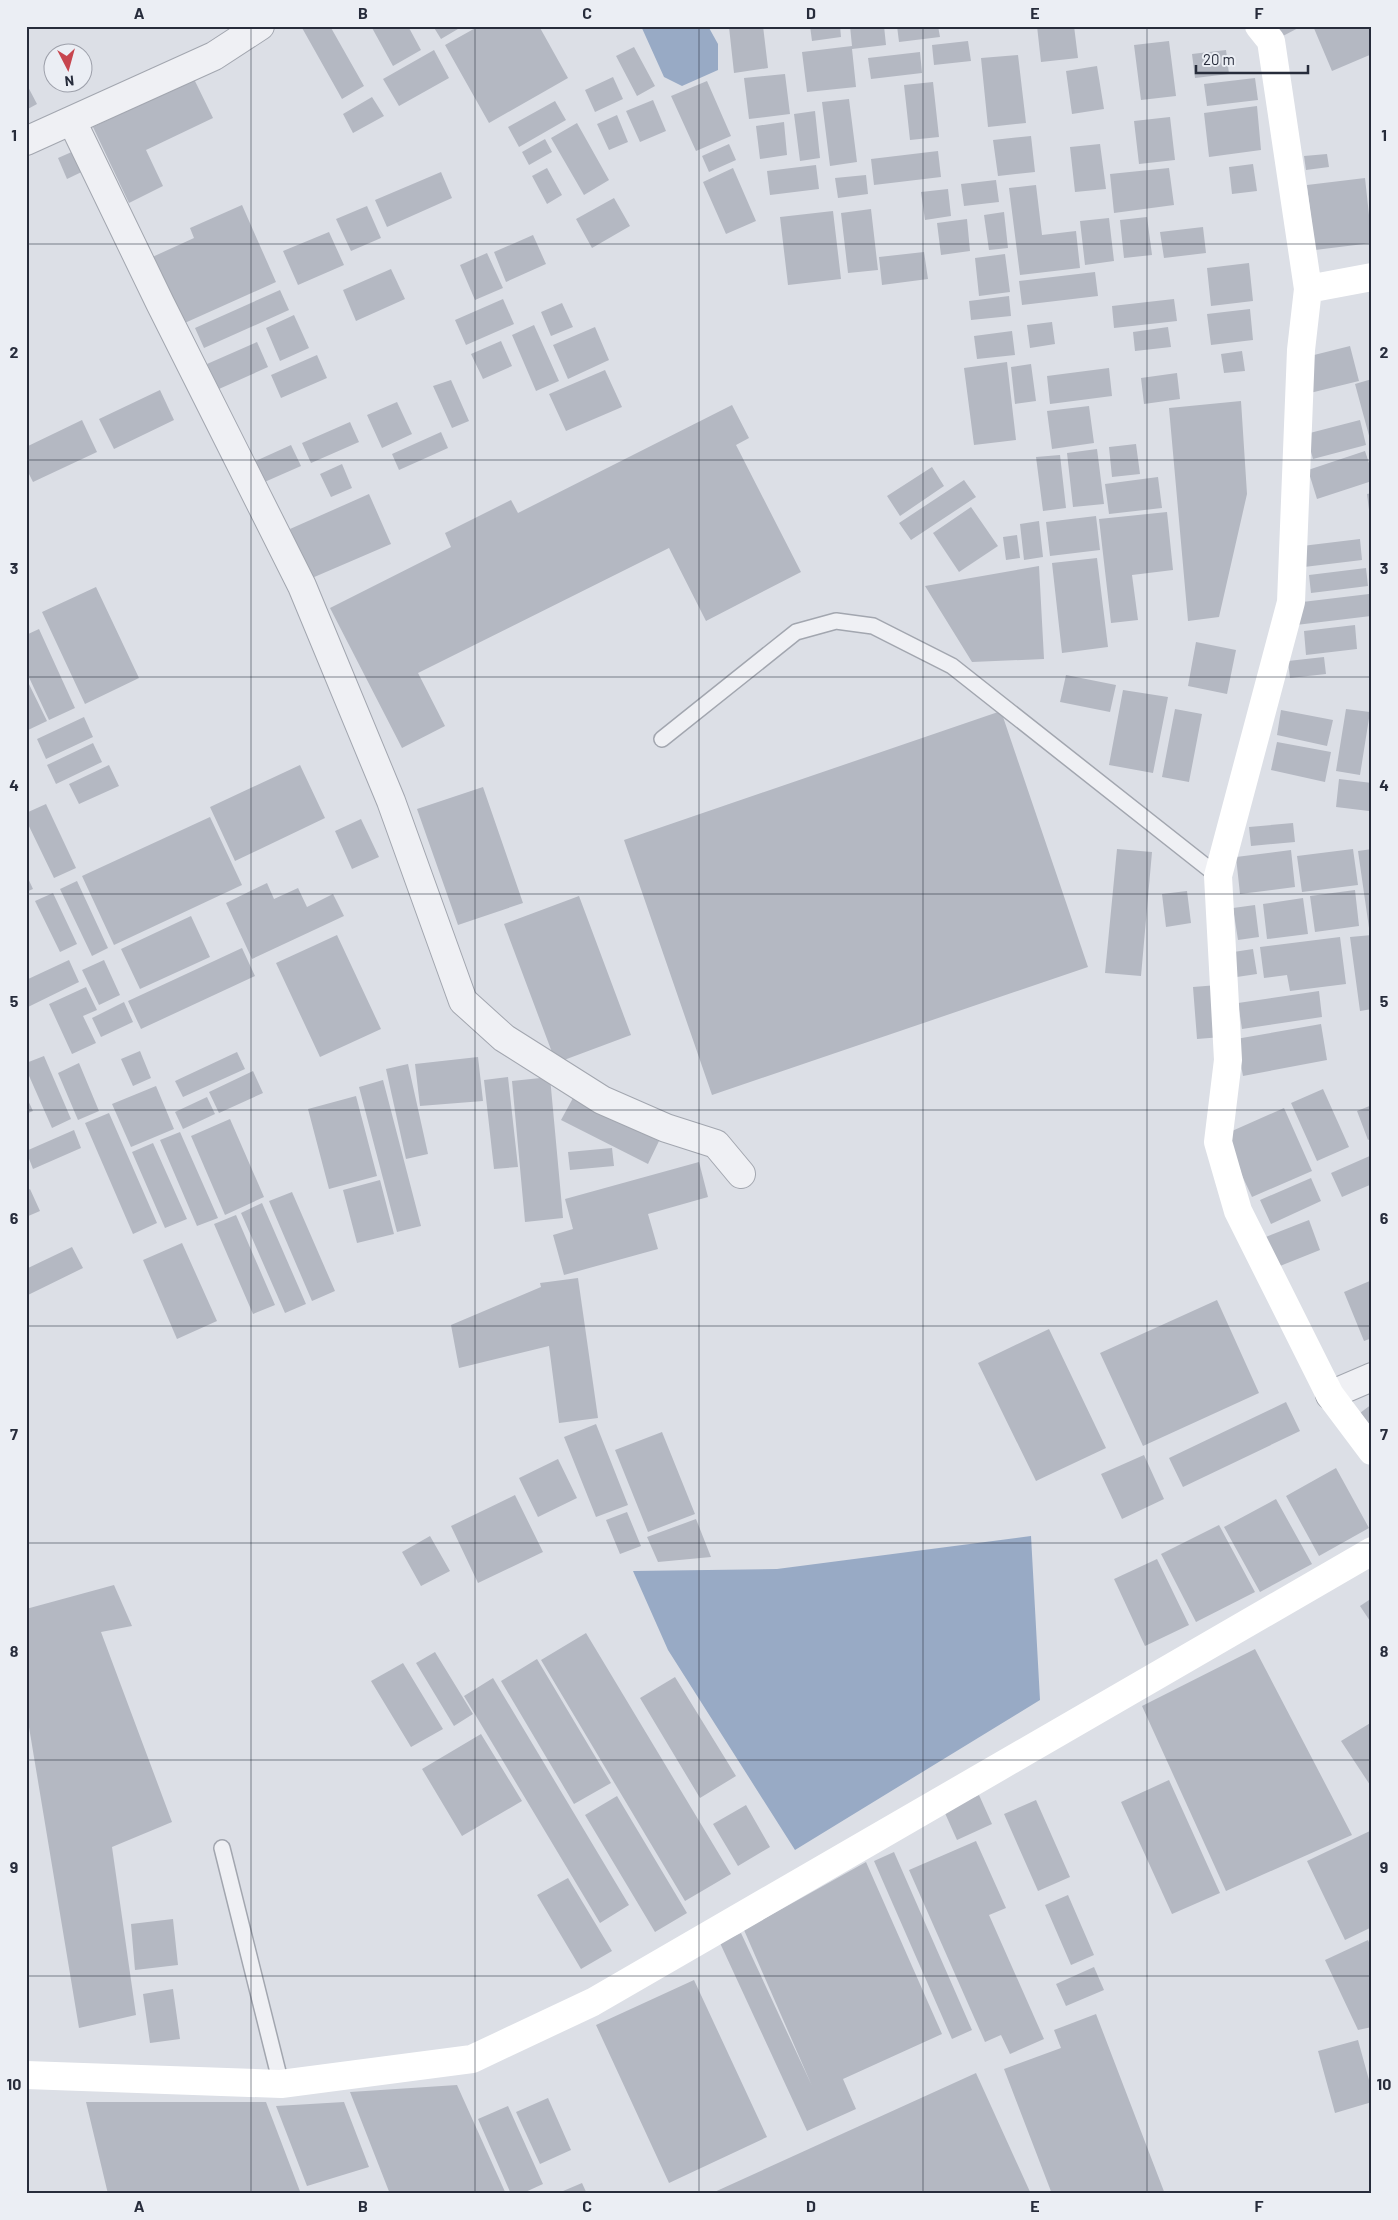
<svg xmlns="http://www.w3.org/2000/svg" width="1398" height="2220" font-family="Barlow,sans-serif">
  <style>
    .water { fill: #98aac5 }
    .building { fill: #b4b8c2 }
    .lines { fill: none; stroke-linecap: round; stroke-linejoin: round }
    .lane-casing { stroke: #a2a6af; stroke-width: 18 }
    .street-casing { stroke: #a2a6af; stroke-width: 30 }
    .lane { stroke: #eff0f4; stroke-width: 15 }
    .street { stroke: #eff0f4; stroke-width: 28 }
    .secondary { stroke: #fff; stroke-width: 28 }
    .grid { fill: none; stroke: #272c3b; stroke-width: 1; stroke-opacity: 0.55 }
    .neatline { fill: none; stroke: #272c3b; stroke-width: 2 }
    .grid-label { font-size: 16px; text-anchor: middle; font-weight: bold; fill: #272c3b }
  </style>
  <rect width="100%" height="100%" fill="#dcdfe6"/>
  <path class="water" d="M641 26H708L718 44V70L682 86 664 77Z
    M1031 1536 1040 1700 795 1850 668 1650 633 1571 777 1569Z"/>
  <path class="building" d="M301 26H330L364 86 342 99Z
    M371 26H408L421 50 393 66Z
    M433 26H463L441 39Z
    M479 26H539L568 78 489 123 445 45Z
    M763 26 768 68 734 73 729 27Z
    M810 26H840L841 37 812 41Z
    M850 26H884L886 45 852 49 856 87 807 92 802 52 852 46Z
    M897 26H938L940 37 899 42Z
    M1037 26H1074L1078 58 1041 62Z
    M1275 26H1302L1281 37Z
    M1313 26H1372V54L1332 71Z
    M968 41 971 61 934 65 932 45Z
    M1169 41 1176 96 1141 100 1134 45Z
    M634 47 655 86 637 96 616 56Z
    M434 50 449 78 399 106 383 79Z
    M1226 50 1229 74 1195 78 1192 54Z
    M920 52 922 73 871 79 868 58Z
    M1018 55 1026 123 988 127 981 58Z
    M1097 66 1104 109 1072 114 1066 71Z
    M785 74 790 114 749 119 744 78Z
    M613 77 623 99 595 112 585 90Z
    M1255 78 1258 100 1207 106 1204 84Z
    M194 79 213 118 146 150 163 186 129 203 93 127Z
    M707 81 731 136 696 151 671 96Z
    M933 82 939 137 910 140 904 85Z
    M26 83 37 104 26 110Z
    M372 97 384 116 353 133 343 114Z
    M849 99 857 162 830 166 822 102Z
    M653 100 666 131 640 142 626 111Z
    M555 101 566 120 519 147 508 127Z
    M1257 106 1261 150 1209 157 1204 113Z
    M815 111 820 158 800 161 794 114Z
    M617 115 628 142 609 150 597 124Z
    M1170 117 1175 160 1139 164 1134 121Z
    M784 122 787 155 760 159 756 126Z
    M577 123 609 180 584 195 551 138Z
    M1031 136 1035 172 998 176 993 140Z
    M545 139 552 152 529 165 522 152Z
    M729 144 736 160 709 172 702 156Z
    M1100 144 1106 189 1075 192 1070 147Z
    M83 147 92 167 67 179 58 158Z
    M938 151 941 177 874 185 871 159Z
    M1327 154 1329 167 1306 170 1304 156Z
    M1253 164 1257 191 1232 194 1229 167Z
    M816 165 819 189 770 195 767 171Z
    M547 168 562 195 547 204 532 176Z
    M733 168 756 221 726 234 703 182Z
    M1169 168 1174 205 1114 213 1110 174Z
    M441 172 452 198 387 227 375 200Z
    M866 175 868 194 838 198 835 178Z
    M1365 178 1372 243 1315 250 1307 185Z
    M996 180 999 202 964 206 961 184Z
    M1036 185 1042 235 1076 231 1080 268 1020 275 1009 188Z
    M948 189 951 216 925 220 921 192Z
    M614 198 630 226 592 248 576 219Z
    M242 205 276 282 178 326 148 259 194 238 190 228Z
    M367 206 381 238 351 251 336 219Z
    M871 209 878 270 848 273 841 213Z
    M833 211 841 279 788 285 780 217Z
    M1004 212 1008 248 989 250 984 215Z
    M1147 217 1152 255 1124 258 1120 220Z
    M1109 218 1114 261 1085 265 1080 221Z
    M967 219 970 251 941 255 937 223Z
    M1203 227 1206 253 1164 258 1160 232Z
    M329 232 344 265 298 285 283 251Z
    M533 235 546 264 506 282 494 252Z
    M924 252 928 279 882 285 879 257Z
    M487 253 503 288 475 300 460 265Z
    M1005 254 1010 292 979 296 975 258Z
    M1249 263 1253 301 1211 306 1207 268Z
    M391 269 405 299 356 321 343 290Z
    M1095 272 1098 296 1022 305 1019 281Z
    M280 290 289 310 204 348 195 328Z
    M1009 296 1011 316 971 320 969 301Z
    M503 299 514 324 466 345 455 320Z
    M1174 299 1177 321 1114 328 1112 306Z
    M562 303 573 327 551 336 541 312Z
    M1250 309 1253 340 1211 345 1207 314Z
    M294 315 309 348 280 361 266 328Z
    M1052 322 1055 344 1030 348 1027 325Z
    M534 325 559 381 536 391 512 335Z
    M595 327 609 360 568 379 553 345Z
    M1168 327 1171 347 1135 351 1133 332Z
    M1012 331 1015 355 977 359 974 336Z
    M501 341 512 366 483 379 471 354Z
    M257 342 268 367 219 389 207 364Z
    M1350 346 1359 381 1310 393 1302 358Z
    M1242 351 1245 371 1224 373 1221 354Z
    M317 355 327 378 281 398 271 375Z
    M1007 362 1016 440 974 445 964 368Z
    M1031 364 1036 401 1015 404 1011 367Z
    M1109 368 1112 396 1050 404 1047 376Z
    M605 370 622 407 566 431 549 394Z
    M1177 373 1180 399 1144 404 1141 378Z
    M1372 379V443H1371L1355 384Z
    M451 380 469 421 452 428 433 386Z
    M160 390 174 420 114 449 99 419Z
    M1241 401 1247 494 1219 617 1188 621 1169 408Z
    M397 402 412 434 382 448 367 415Z
    M732 405 749 438 736 445 801 572 706 621 669 548 418 673 445 726 402 748 330 608 451 547 445 533 511 500 518 513Z
    M1089 406 1094 443 1052 449 1047 411Z
    M82 420 97 452 33 482 26 468V447Z
    M1360 420 1366 445 1313 459 1306 434Z
    M350 422 359 442 311 463 302 443Z
    M441 432 448 448 399 470 392 454Z
    M1136 444 1140 474 1112 477 1109 447Z
    M291 445 301 466 260 484 251 463Z
    M1097 449 1104 504 1073 507 1067 453Z
    M1365 451 1372 472V481L1317 499 1308 470Z
    M1060 455 1066 508 1043 511 1036 457Z
    M342 464 352 488 331 497 320 474Z
    M932 467 944 486 900 516 887 496Z
    M1158 477 1162 508 1109 514 1105 484Z
    M964 480 976 497 911 540 899 523Z
    M1372 493V510H1369L1367 494Z
    M369 494 391 544 312 578 290 529Z
    M971 507 998 546 959 572 933 533Z
    M1167 512 1173 570 1132 575 1138 620 1111 623 1099 519Z
    M1096 516 1100 550 1050 556 1046 522Z
    M1039 521 1043 557 1024 560 1020 524Z
    M1017 535 1020 558 1006 560 1003 537Z
    M1360 539 1362 560 1304 567 1302 546Z
    M1097 558 1108 647 1062 653 1052 563Z
    M1039 566 1044 659 972 662 925 586Z
    M1366 568 1368 586 1311 593 1309 575Z
    M96 587 139 678 85 704 42 612Z
    M1369 594 1371 616 1296 625 1294 603Z
    M1355 625 1357 649 1306 655 1304 631Z
    M39 629 75 708 49 720 26 671V635Z
    M1196 642 1236 650 1227 694 1188 686Z
    M1324 657 1326 674 1290 678 1288 661Z
    M1066 675 1116 685 1110 712 1060 702Z
    M26 678 47 721 26 731Z
    M1123 690 1168 697 1153 773 1109 765Z
    M1175 709 1202 714 1189 782 1162 777Z
    M1346 709 1370 712 1360 775 1336 771Z
    M1281 710 1333 720 1327 746 1277 735Z
    M1001 711 1088 967 712 1095 624 840Z
    M84 717 93 737 46 759 37 739Z
    M1277 742 1331 752 1325 782 1271 770Z
    M93 743 102 762 56 784 47 765Z
    M109 765 119 786 79 804 69 784Z
    M300 765 325 818 235 861 210 807Z
    M1339 779 1372 783 1369 811 1336 807Z
    M483 787 523 903 458 925 417 809Z
    M46 804 76 868 54 878 26 820V813Z
    M210 817 242 885 114 945 82 876Z
    M361 819 379 857 352 869 335 831Z
    M1293 823 1295 842 1251 846 1249 827Z
    M1117 849 1152 852 1141 976 1105 973Z
    M1353 849 1358 885 1302 892 1297 856Z
    M1372 849V928H1369L1358 851Z
    M1291 850 1295 887 1240 894 1236 857Z
    M26 874 33 889 26 892Z
    M77 881 108 948 92 956 60 889Z
    M267 883 274 899 298 888 307 907 333 894 344 916 252 959 226 903Z
    M1355 890 1359 926 1315 932 1310 896Z
    M1187 891 1191 923 1166 927 1162 894Z
    M53 893 77 944 60 952 35 901Z
    M579 896 631 1035 556 1063 504 924Z
    M1303 898 1308 934 1267 939 1263 904Z
    M1255 905 1259 937 1238 940 1233 908Z
    M191 916 210 957 140 989 121 949Z
    M337 935 381 1029 320 1057 276 963Z
    M1372 935V1009L1360 1011 1350 937Z
    M1340 937 1346 984 1290 991 1287 975 1264 978 1260 947Z
    M242 948 255 976 141 1029 128 1001Z
    M1253 949 1257 974 1230 978 1227 953Z
    M69 960 79 982 26 1008V980Z
    M104 960 120 995 99 1005 82 970Z
    M1218 985 1222 1037 1197 1039 1193 987Z
    M86 987 97 1010 83 1016 96 1043 72 1054 49 1004Z
    M1319 991 1322 1017 1242 1029 1238 1003Z
    M124 1002 133 1022 101 1037 92 1018Z
    M1321 1024 1327 1060 1243 1076 1236 1039Z
    M140 1051 151 1078 133 1086 121 1059Z
    M237 1052 245 1069 183 1097 175 1081Z
    M44 1056 71 1119 52 1128 26 1069V1063Z
    M478 1057 483 1101 420 1106 415 1064Z
    M79 1063 99 1111 78 1120 58 1073Z
    M408 1064 428 1154 406 1159 386 1069Z
    M253 1071 263 1093 219 1113 209 1092Z
    M508 1077 518 1167 494 1169 484 1080Z
    M550 1077 563 1218 525 1222 512 1081Z
    M383 1080 421 1226 397 1232 359 1087Z
    M156 1086 174 1129 131 1147 112 1104Z
    M1323 1089 1349 1147 1317 1161 1291 1103Z
    M26 1096 33 1111 26 1114Z
    M356 1096 377 1176 329 1189 308 1109Z
    M207 1097 215 1114 183 1129 175 1112Z
    M573 1098 659 1141 648 1164 561 1120Z
    M1372 1105V1138L1368 1140 1357 1111Z
    M1284 1108 1312 1171 1252 1197 1223 1135Z
    M109 1113 157 1223 133 1234 85 1123Z
    M230 1119 264 1197 225 1215 191 1136Z
    M74 1130 81 1148 33 1169 26 1151Z
    M180 1132 218 1218 197 1226 160 1140Z
    M153 1143 187 1219 165 1228 132 1152Z
    M612 1148 614 1166 570 1170 568 1152Z
    M1372 1155V1184L1342 1197 1331 1173Z
    M699 1162 708 1197 648 1214 658 1249 564 1275 553 1235 573 1229 565 1199Z
    M1311 1178 1321 1201 1271 1224 1260 1200Z
    M380 1180 394 1234 357 1243 343 1190Z
    M30 1189 40 1211 26 1217V1191Z
    M292 1192 335 1291 312 1301 269 1201Z
    M262 1203 306 1304 285 1313 241 1213Z
    M236 1215 275 1305 253 1314 214 1224Z
    M1309 1220 1320 1250 1270 1270 1258 1240Z
    M182 1243 217 1321 177 1339 143 1260Z
    M72 1247 83 1268 28 1295 26 1269Z
    M578 1278 598 1418 559 1423 549 1346 459 1368 451 1325 541 1287 540 1283Z
    M1372 1280V1338L1364 1341 1344 1292Z
    M1217 1300 1259 1393 1143 1446 1100 1353Z
    M1049 1329 1106 1448 1036 1481 978 1363Z
    M1286 1402 1300 1431 1183 1487 1169 1458Z
    M1372 1404V1428L1360 1413Z
    M596 1424 628 1505 596 1517 564 1437Z
    M662 1432 695 1514 648 1532 615 1450Z
    M1144 1455 1164 1499 1122 1519 1101 1474Z
    M558 1459 577 1498 538 1517 519 1478Z
    M1336 1468 1369 1528 1319 1556 1286 1496Z
    M515 1495 543 1552 478 1583 451 1526Z
    M1276 1499 1312 1564 1260 1592 1224 1527Z
    M627 1512 641 1546 620 1554 606 1520Z
    M696 1519 711 1557 658 1562 647 1537Z
    M1219 1525 1255 1592 1196 1622 1161 1554Z
    M430 1536 450 1571 421 1586 402 1552Z
    M1157 1559 1189 1625 1145 1646 1114 1579Z
    M114 1585 132 1626 101 1632 172 1822 112 1847 136 2015 79 2028 26 1709V1609Z
    M1372 1598V1624L1360 1606Z
    M586 1633 731 1874 685 1901 541 1660Z
    M1255 1649 1352 1835 1226 1891 1142 1706Z
    M435 1652 473 1714 454 1726 416 1663Z
    M537 1659 611 1783 574 1804 501 1681Z
    M403 1663 443 1729 411 1747 371 1681Z
    M675 1677 736 1776 700 1798 640 1698Z
    M493 1678 629 1905 600 1923 464 1696Z
    M1372 1722V1788L1341 1741Z
    M481 1734 522 1801 462 1836 422 1769Z
    M1169 1780 1220 1893 1172 1914 1121 1802Z
    M979 1795 992 1824 957 1840 944 1811Z
    M617 1796 687 1913 655 1932 585 1815Z
    M1036 1800 1070 1877 1038 1891 1004 1814Z
    M746 1805 770 1847 738 1866 713 1824Z
    M1372 1830V1927L1345 1940 1307 1861Z
    M976 1841 1006 1908 989 1915 1044 2039 1010 2054 1001 2035 985 2042 909 1870Z
    M894 1852 972 2030 952 2039 874 1861Z
    M866 1862 942 2034 843 2079 856 2109 807 2131 720 1943 741 1933 812 2086 744 1930Z
    M568 1878 612 1951 581 1969 537 1895Z
    M1068 1895 1094 1955 1071 1965 1045 1905Z
    M173 1919 178 1965 135 1970 131 1924Z
    M1368 1940 1372 1949V2027L1358 2030 1325 1960Z
    M1094 1967 1104 1990 1066 2006 1056 1984Z
    M694 1980 767 2137 669 2183 596 2025Z
    M173 1989 180 2039 150 2043 143 1994Z
    M1096 2014 1165 2194H1052L1004 2069 1061 2048 1054 2030Z
    M1358 2040 1372 2091V2102L1335 2113 1318 2051Z
    M976 2073 1031 2194H710Z
    M457 2085 506 2194H390L350 2092Z
    M548 2098 571 2150 540 2164 516 2112Z
    M86 2102H266L301 2194H108Z
    M344 2102 369 2167 307 2186 276 2106Z
    M508 2106 543 2184 521 2194H511L478 2119Z
    M582 2183 587 2194H556Z"/>
  <g class="lines">
    <defs>
      <path id="lane" d="M662 739 796 632 836 621 873 626 952 666 1218 876
        M222 1848 281 2084"/>
      <path id="street" d="M72 121 160 303 302 586 391 801 463 1001 504 1038 602 1100 666 1128 716 1144 741 1174
        M26 141 214 56 260 26
        M1330 1395 1372 1377"/>
    </defs>
    <use href="#lane" class="lane-casing"/>
    <use href="#street" class="street-casing"/>
    <use href="#lane" class="lane"/>
    <use href="#street" class="street"/>
    <path class="secondary" d="M1259 26 1271 41 1308 289 1301 350 1291 602 1218 876 1228 1060 1218 1142 1238 1211 1330 1395 1372 1451
      M1308 289 1372 277
      M26 2075 281 2084 472 2059 593 2002 1372 1551"/>
  </g>
  <path class="grid" d="M251 26V2194M475 26V2194M699 26V2194M923 26V2194M1147 26V2194M26 244H1372M26 460H1372M26 677H1372M26 894H1372M26 1110H1372M26 1326H1372M26 1543H1372M26 1760H1372M26 1976H1372"/>
  <rect width="1398" height="2220" fill="none" stroke="#ebeef4" stroke-width="55"/>
  <g transform="translate(68 68) rotate(174)"><circle r="24" fill="#ebeef4" stroke="#9da0aa"/>
  <path d="M0-4L9 19L0 12L-9 19Z" fill="#c7454e"/>
  <text y="-8" font-size="14" font-weight="bold" text-anchor="middle" fill="#272c3b">N</text>
  </g>
  <path d="M1196 65v8h112v-8" fill="none" stroke="#272c3b" stroke-width="2.5"/>
  <text x="1203" y="65" font-size="15" fill="#272c3b" stroke="#ebeef4" stroke-width="4" paint-order="stroke">20 m</text>
  <rect x="28" y="28" width="1342" height="2164" class="neatline"/>
  <g class="grid-label">
    <text x="139" y="19">A</text>
    <text x="363" y="19">B</text>
    <text x="587" y="19">C</text>
    <text x="811" y="19">D</text>
    <text x="1035" y="19">E</text>
    <text x="1259" y="19">F</text>
    <text x="14" y="141">1</text>
    <text x="1384" y="141">1</text>
    <text x="14" y="358">2</text>
    <text x="1384" y="358">2</text>
    <text x="14" y="574">3</text>
    <text x="1384" y="574">3</text>
    <text x="14" y="791">4</text>
    <text x="1384" y="791">4</text>
    <text x="14" y="1007">5</text>
    <text x="1384" y="1007">5</text>
    <text x="14" y="1224">6</text>
    <text x="1384" y="1224">6</text>
    <text x="14" y="1440">7</text>
    <text x="1384" y="1440">7</text>
    <text x="14" y="1657">8</text>
    <text x="1384" y="1657">8</text>
    <text x="14" y="1873">9</text>
    <text x="1384" y="1873">9</text>
    <text x="14" y="2090">10</text>
    <text x="1384" y="2090">10</text>
    <text x="139" y="2212">A</text>
    <text x="363" y="2212">B</text>
    <text x="587" y="2212">C</text>
    <text x="811" y="2212">D</text>
    <text x="1035" y="2212">E</text>
    <text x="1259" y="2212">F</text>
  </g>
</svg>
